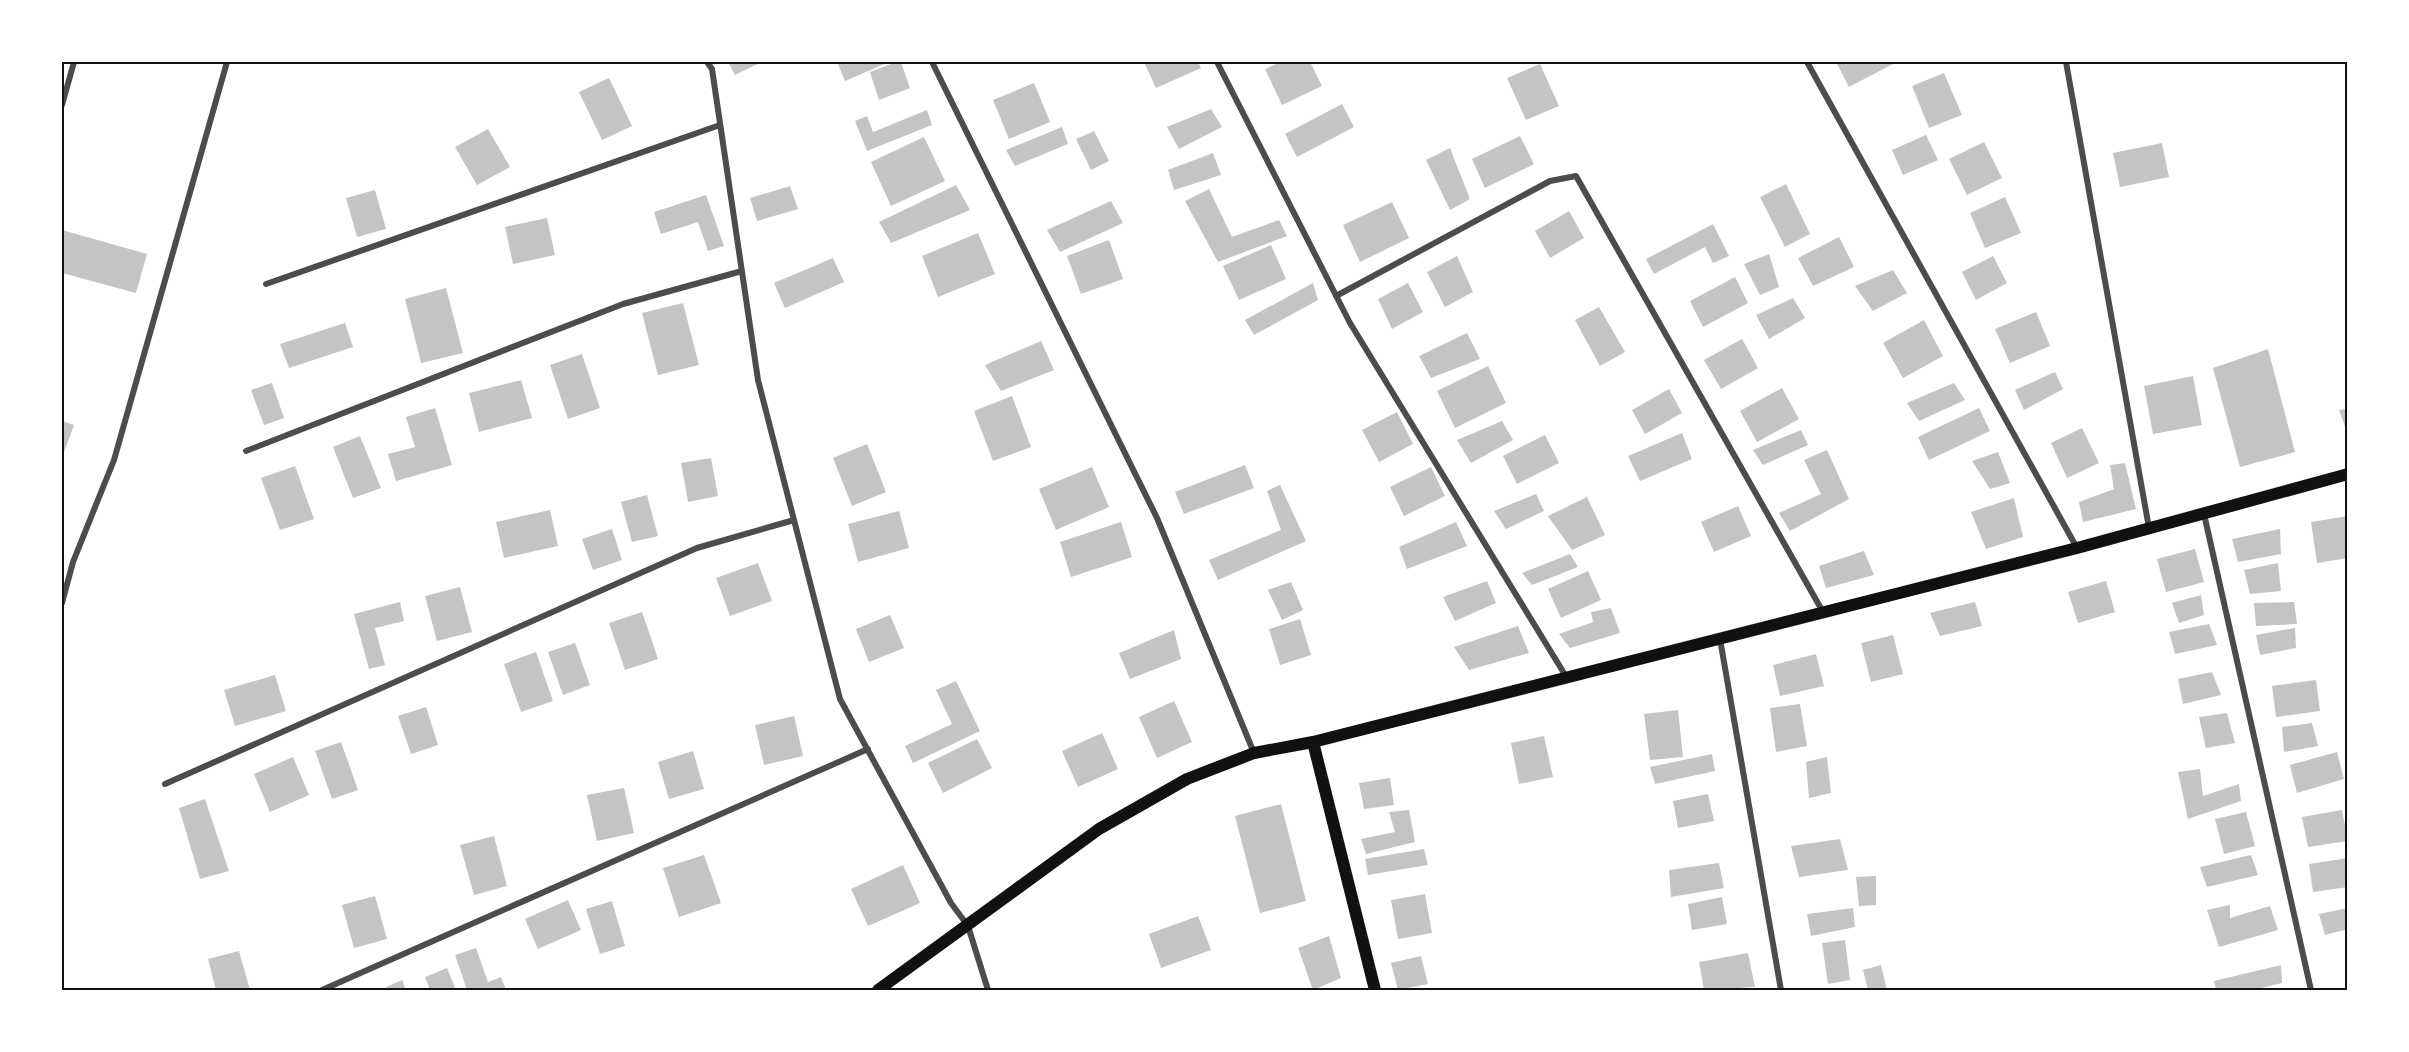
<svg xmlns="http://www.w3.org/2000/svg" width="2409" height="1052" font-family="'PT Sans',sans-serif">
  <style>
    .building { fill: #c4c4c4 }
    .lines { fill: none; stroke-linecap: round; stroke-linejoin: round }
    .minor { stroke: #4c4c4c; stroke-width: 6 }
    .secondary { stroke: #111; stroke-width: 12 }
    .neatline { fill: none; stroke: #111; stroke-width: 2 }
  </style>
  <rect width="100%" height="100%" fill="#fff"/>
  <path class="building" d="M728 62H762L735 75Z
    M837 62H889L845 81Z
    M896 62H901L910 88 879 100 870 72Z
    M1144 62H1198L1201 68 1156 88Z
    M1280 62H1310L1322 86 1282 105 1265 69Z
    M1836 62H1897L1849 87Z
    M1540 64 1559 106 1526 120 1507 78Z
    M1944 73 1962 115 1929 128 1912 86Z
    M609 78 632 126 602 140 579 92Z
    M1034 83 1050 122 1009 139 993 100Z
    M1342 104 1354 127 1297 157 1285 134Z
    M1211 109 1222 127 1179 149 1167 127Z
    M927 110 932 125 867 151 855 121 867 116 873 132Z
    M1062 127 1068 144 1015 166 1006 150Z
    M488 129 510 167 477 185 455 147Z
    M1094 131 1109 161 1091 170 1076 139Z
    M1926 135 1938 160 1903 175 1892 150Z
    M1520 136 1534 164 1485 188 1472 159Z
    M924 137 945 181 891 206 871 162Z
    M1984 142 2002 178 1967 195 1949 159Z
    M2162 143 2169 177 2120 187 2113 153Z
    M1450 148 1470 199 1450 210 1426 160Z
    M1213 153 1221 175 1174 190 1168 170Z
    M1786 184 1810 234 1785 247 1760 197Z
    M956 185 970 210 891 243 879 222Z
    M790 186 798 209 757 221 750 198Z
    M1209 189 1232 237 1279 220 1287 236 1218 262 1185 201Z
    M375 190 386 229 357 237 346 198Z
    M706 195 724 246 708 251 698 222 661 234 654 212Z
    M2005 197 2021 233 1985 248 1970 213Z
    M1111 201 1123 223 1060 252 1047 230Z
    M1392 202 1409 238 1360 262 1343 225Z
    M1569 211 1584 238 1550 258 1535 231Z
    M547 218 555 255 513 264 505 227Z
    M1713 224 1729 256 1713 263 1705 247 1654 274 1646 259Z
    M62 230 147 254 136 293 62 273Z
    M978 233 995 274 938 297 922 256Z
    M1839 237 1854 267 1813 286 1798 258Z
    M1109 240 1123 279 1081 294 1067 256Z
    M1271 245 1286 279 1239 300 1223 266Z
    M1769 254 1779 287 1760 295 1744 264Z
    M1457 256 1473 292 1445 307 1427 272Z
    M1993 256 2007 283 1976 300 1962 272Z
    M833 258 844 282 785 308 774 283Z
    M1893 270 1907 293 1873 311 1855 286Z
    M1735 277 1748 303 1703 327 1690 301Z
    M1313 283 1318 300 1254 335 1245 320Z
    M1408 283 1423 312 1392 329 1378 299Z
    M446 288 463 353 421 363 405 299Z
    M1793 298 1805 318 1769 339 1756 315Z
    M683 303 699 365 658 375 642 313Z
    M1599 307 1625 352 1600 366 1575 320Z
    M2036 312 2050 346 2010 363 1995 329Z
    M1924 320 1943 356 1903 378 1883 343Z
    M345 323 353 347 289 368 280 344Z
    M1467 333 1480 359 1431 378 1419 356Z
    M1742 339 1758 368 1721 389 1704 360Z
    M1041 341 1054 370 1001 391 985 365Z
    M2268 349 2295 452 2240 467 2213 368Z
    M582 354 600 408 568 419 550 365Z
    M1488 366 1506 403 1455 428 1437 391Z
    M2055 372 2063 389 2024 410 2015 390Z
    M2193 376 2202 425 2153 434 2144 386Z
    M521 380 532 418 479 432 469 393Z
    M272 383 284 418 264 425 251 390Z
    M1954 383 1965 400 1919 421 1907 403Z
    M1782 388 1799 419 1757 442 1740 411Z
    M1669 389 1682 413 1645 434 1632 410Z
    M1012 396 1031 447 993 461 974 411Z
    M435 408 452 465 396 481 388 454 415 447 406 417Z
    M1979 408 1990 431 1929 460 1918 437Z
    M2348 409V432H2347L2339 410Z
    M1397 412 1413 444 1379 462 1362 430Z
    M62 421 74 425 62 458Z
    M1502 421 1513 440 1471 463 1457 440Z
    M2082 428 2099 463 2067 478 2051 443Z
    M1801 430 1808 445 1763 465 1753 450Z
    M1682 433 1692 459 1640 481 1628 456Z
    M1545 435 1559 463 1517 484 1503 456Z
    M360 436 381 488 353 498 333 447Z
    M867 444 886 492 852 506 833 458Z
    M1827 450 1849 499 1790 531 1779 513 1821 494 1804 460Z
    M1998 452 2010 483 1990 489 1972 461Z
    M711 458 718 496 688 502 681 463Z
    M2125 463 2136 509 2083 522 2079 502 2114 489 2110 465Z
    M1245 465 1254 488 1184 514 1175 492Z
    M295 466 314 519 280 530 261 478Z
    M1092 467 1109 507 1056 530 1039 489Z
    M1431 467 1445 496 1404 516 1390 487Z
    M1280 485 1306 541 1218 580 1209 560 1281 530 1267 491Z
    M1536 494 1544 511 1506 529 1494 511Z
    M647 495 658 536 632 542 621 502Z
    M1587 497 1605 535 1572 550 1548 516Z
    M2014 498 2023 537 1986 549 1971 512Z
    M1738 506 1751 536 1714 552 1701 522Z
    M550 510 558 546 504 558 496 522Z
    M899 511 909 548 858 562 848 524Z
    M2348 516V558L2317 563 2311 522Z
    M1121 522 1132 557 1071 577 1060 542Z
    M1456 522 1467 546 1407 569 1399 547Z
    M612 529 622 560 593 570 582 539Z
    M2280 529 2281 554 2238 562 2232 539Z
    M2195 549 2204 582 2166 592 2157 559Z
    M1864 551 1874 575 1826 588 1819 566Z
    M1570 554 1578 567 1532 585 1522 573Z
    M758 563 772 601 730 616 716 578Z
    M2278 563 2281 591 2250 594 2244 570Z
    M1588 571 1601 600 1561 618 1548 589Z
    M1487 581 1496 603 1455 621 1443 597Z
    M2106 581 2115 612 2078 623 2068 592Z
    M1291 582 1303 610 1282 620 1268 590Z
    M460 587 472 632 437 641 425 596Z
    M2201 595 2204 615 2179 623 2172 603Z
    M400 602 404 621 375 628 385 665 369 669 354 614Z
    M1975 602 1982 626 1940 636 1930 613Z
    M2294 602 2297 624 2256 626 2254 603Z
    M1611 608 1620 633 1570 648 1559 634 1593 622 1591 612Z
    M642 612 658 659 625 670 609 623Z
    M890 615 904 648 869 662 856 629Z
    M1300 619 1311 655 1280 665 1269 629Z
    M2209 624 2217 645 2175 654 2169 632Z
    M1518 626 1529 653 1469 670 1454 647Z
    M2295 628 2296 648 2260 655 2256 635Z
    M1174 630 1181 659 1130 679 1119 653Z
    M1893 635 1903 674 1871 682 1861 643Z
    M575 643 590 685 563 695 548 652Z
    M536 652 553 701 521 712 504 664Z
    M1816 654 1824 686 1780 696 1773 665Z
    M2212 672 2221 695 2183 704 2178 679Z
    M275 675 286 711 235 726 224 690Z
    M2316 680 2320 711 2276 717 2272 686Z
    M956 681 980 731 913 763 905 746 952 724 936 690Z
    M1174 701 1192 742 1157 758 1139 717Z
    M1800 704 1807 746 1776 752 1770 708Z
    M426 707 438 745 411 754 398 716Z
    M1678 710 1683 757 1650 760 1644 714Z
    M2227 713 2235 743 2206 748 2199 717Z
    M794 716 803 756 764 765 755 725Z
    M2312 723 2318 746 2284 752 2282 727Z
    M1102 733 1118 769 1078 787 1062 751Z
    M1544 736 1553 777 1519 784 1511 743Z
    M977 739 992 768 943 793 928 763Z
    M341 742 358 790 332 799 315 751Z
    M693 751 704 789 669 799 658 762Z
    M2337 752 2344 779 2297 793 2290 765Z
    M1712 754 1715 771 1655 784 1650 767Z
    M293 757 309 795 270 812 254 774Z
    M1827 757 1831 793 1809 798 1806 762Z
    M2200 769 2203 796 2239 784 2241 801 2188 819 2178 772Z
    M1390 778 1394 805 1364 809 1359 783Z
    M624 788 634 833 597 841 587 795Z
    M1708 794 1714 821 1678 828 1673 801Z
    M205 799 229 871 200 879 179 808Z
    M1281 804 1306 901 1260 913 1235 816Z
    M1409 810 1415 842 1366 854 1361 839 1395 832 1389 812Z
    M2342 810 2348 841 2308 847 2302 817Z
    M2246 812 2255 846 2224 854 2215 819Z
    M494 836 507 886 474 895 460 845Z
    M1840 839 1848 870 1799 877 1791 846Z
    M1424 849 1428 865 1368 875 1365 859Z
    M704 855 721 903 679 917 663 868Z
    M2251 855 2258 875 2207 887 2200 867Z
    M2348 858V887L2313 892 2309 864Z
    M1719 863 1724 888 1671 897 1669 870Z
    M903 865 920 903 868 926 851 889Z
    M1876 876V905L1859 906 1856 877Z
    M1425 894 1432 933 1398 939 1391 900Z
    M375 896 387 939 354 948 342 905Z
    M1722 897 1727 924 1692 930 1688 904Z
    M568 900 581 930 538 949 525 919Z
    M612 901 625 946 600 954 586 909Z
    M2230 905V918L2270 906 2278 930 2219 947 2207 910Z
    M1853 908 1855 927 1811 936 1807 914Z
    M2348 908V929L2325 935 2319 914Z
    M1198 916 1211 950 1161 968 1149 934Z
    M1329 936 1341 978 1313 990 1298 948Z
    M1845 940 1850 980 1828 984 1822 943Z
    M476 948 488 982 501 977 506 990H467L455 955Z
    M239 951 250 990H216L208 959Z
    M1748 953 1755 987 1704 990 1699 962Z
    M1421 956 1428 984 1398 990 1391 963Z
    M1881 965 1887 990H1868L1863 970Z
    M2281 965 2282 983 2253 990H2216L2214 981Z
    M447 968 456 990H430L425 977Z
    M402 980 406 990H388L386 987Z"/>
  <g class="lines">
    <path class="minor" d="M707 62 712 69 758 380 840 699 951 903 968 926 988 990
      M932 62 1157 518 1254 753
      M1217 62 1350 323 1567 678
      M1807 62 2077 548
      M2066 62 2149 528
      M62 105 74 62
      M266 284 720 125
      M1336 296 1550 181 1576 176 1823 612
      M246 451 623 304 742 271
      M2204 514 2311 990
      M62 603 73 562 114 460 227 62
      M1720 639 1781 990
      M165 784 697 548 794 520
      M322 990 868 749"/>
    <path class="secondary" d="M1313 742 1375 990
      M878 990 1099 829 1187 779 1254 753 1313 742 2077 548 2348 474"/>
  </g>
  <rect width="2409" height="1052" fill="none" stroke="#ffffff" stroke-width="126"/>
  <rect x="63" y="63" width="2283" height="926" class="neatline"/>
</svg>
